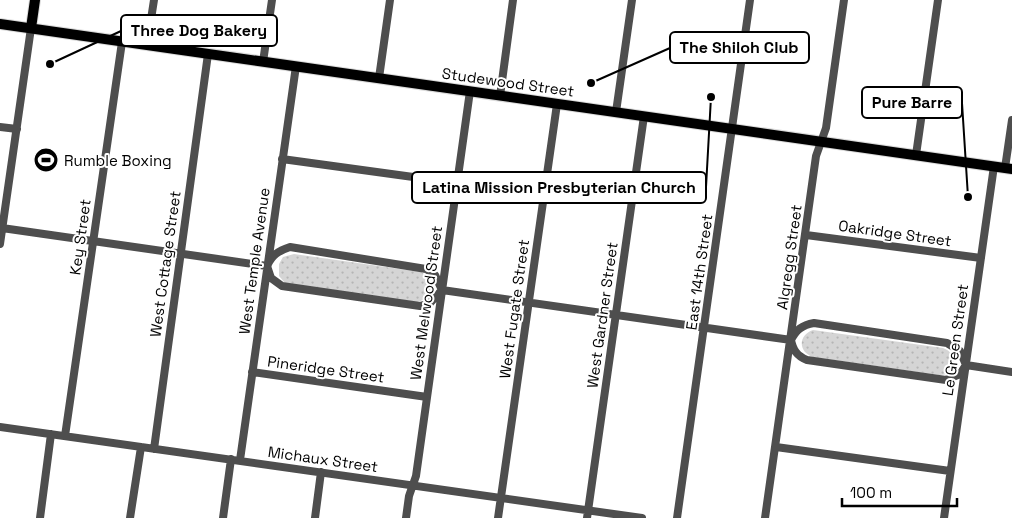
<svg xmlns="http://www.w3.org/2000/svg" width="1012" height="518" font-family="'Space Grotesk',sans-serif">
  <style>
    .grass { fill: url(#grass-dots) }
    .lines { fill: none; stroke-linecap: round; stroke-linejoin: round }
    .major-casing { stroke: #dbdbdb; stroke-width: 12 }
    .minor { stroke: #4e4e4e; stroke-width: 8 }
    .major { stroke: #000; stroke-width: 10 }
    .labels { text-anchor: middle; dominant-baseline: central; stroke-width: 4; stroke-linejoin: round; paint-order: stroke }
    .street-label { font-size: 15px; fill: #000; stroke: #fff }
    .poi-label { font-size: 15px; fill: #000; stroke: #fff; text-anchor: start }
    .leader { fill: none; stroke: #000; stroke-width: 2 }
    .callout-dot { fill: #000; stroke: #fff; stroke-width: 2 }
    .callout { fill: #fff; stroke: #000; stroke-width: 2 }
    .callout-label { font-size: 16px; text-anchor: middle; font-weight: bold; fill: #000 }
  </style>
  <defs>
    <pattern id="grass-dots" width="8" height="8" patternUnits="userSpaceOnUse" patternTransform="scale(1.25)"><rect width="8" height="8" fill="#d5d5d5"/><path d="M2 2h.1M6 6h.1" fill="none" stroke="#b5b5b5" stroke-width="1.8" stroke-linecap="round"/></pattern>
  </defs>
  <rect width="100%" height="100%" fill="#fff"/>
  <path class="grass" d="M294 254 421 272C436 281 433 299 417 302L285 283 279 276V264L283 257Z
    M813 330 943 348C960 354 957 376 939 375L813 357C798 352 798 335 813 330Z"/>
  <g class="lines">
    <defs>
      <path id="major" d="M0 24 1012 169
        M31 28 35 0"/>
    </defs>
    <use href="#major" class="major-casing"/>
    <path class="minor" d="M147 45 154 0
      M263 62 272 0
      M379 78 390 0
      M500 96 513 0
      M616 112 632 0
      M0 127 17 129
      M916 155 938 0
      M282 159 457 183
      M1005 168 1012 120
      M2 228 267 266
      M806 235 981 258
      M0 244 31 28
      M290 247 426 269 435 275 442 290 430 303 420 306 282 286 271 278 267 266C272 255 278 251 290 247Z
      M442 290 791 340
      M814 323 947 343 960 351 966 365 960 374 946 380 807 360C797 356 793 350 791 340 796 330 802 325 814 323Z
      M966 365 1012 372
      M252 372 427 397
      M0 427 642 518
      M65 436 122 42
      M776 447 950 471
      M154 449 208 54
      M240 460 296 66
      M40 518 51 434
      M130 518 141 447
      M223 518 231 459
      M315 518 321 472
      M406 518 409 496 416 476 470 91
      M498 518 557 104
      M587 518 644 116
      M677 518 750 0
      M765 518 816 156 826 128 844 0
      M944 518 994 166"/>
    <use href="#major" class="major"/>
  </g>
  <defs>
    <symbol id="stadium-disc" viewBox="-11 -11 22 22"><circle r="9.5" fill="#000" stroke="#fff"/><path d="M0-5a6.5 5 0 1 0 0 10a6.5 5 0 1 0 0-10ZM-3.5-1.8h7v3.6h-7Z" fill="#fff"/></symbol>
  </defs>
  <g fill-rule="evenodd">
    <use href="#stadium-disc" x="32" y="146" width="28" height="28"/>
  </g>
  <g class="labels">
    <g class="street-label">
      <text transform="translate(508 82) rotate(8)">Studewood Street</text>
      <text transform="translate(895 233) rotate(8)">Oakridge Street</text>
      <text transform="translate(80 237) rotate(-82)">Key Street</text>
      <text transform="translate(789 257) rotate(-82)">Algregg Street</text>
      <text transform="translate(254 261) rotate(-82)">West Temple Avenue</text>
      <text transform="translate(165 264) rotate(-82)">West Cottage Street</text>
      <text transform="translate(699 272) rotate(-82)">East 14th Street</text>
      <text transform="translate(426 303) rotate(-82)">West Melwood Street</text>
      <text transform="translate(514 309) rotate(-82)">West Fugate Street</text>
      <text transform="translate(602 315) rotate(-82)">West Gardner Street</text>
      <text transform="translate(955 340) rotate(-82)">Le Green Street</text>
      <text transform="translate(326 369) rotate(8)">Pineridge Street</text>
      <text transform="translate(323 459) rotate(8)">Michaux Street</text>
    </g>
    <g class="poi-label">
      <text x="64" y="160">Rumble Boxing</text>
    </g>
  </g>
  <path class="leader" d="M50 64L121 31M591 83L670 48M968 197L962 103M711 97L706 187"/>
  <g class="callout-dot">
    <circle cx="50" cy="64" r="5"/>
    <circle cx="591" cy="83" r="5"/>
    <circle cx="968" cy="197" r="5"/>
    <circle cx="711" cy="97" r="5"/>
  </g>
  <g class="callout">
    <rect x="121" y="15" width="156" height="31" rx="5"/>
    <rect x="670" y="32" width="139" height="31" rx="5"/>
    <rect x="862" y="87" width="100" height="31" rx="5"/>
    <rect x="412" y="172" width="294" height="31" rx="5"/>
  </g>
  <g class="callout-label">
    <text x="199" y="36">Three Dog Bakery</text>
    <text x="739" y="53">The Shiloh Club</text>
    <text x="912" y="108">Pure Barre</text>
    <text x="559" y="193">Latina Mission Presbyterian Church</text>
  </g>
  <path d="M842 498v8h115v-8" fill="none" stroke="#000000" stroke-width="2.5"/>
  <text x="850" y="498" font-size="15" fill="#000000" stroke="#ffffff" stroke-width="4" paint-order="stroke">100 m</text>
</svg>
